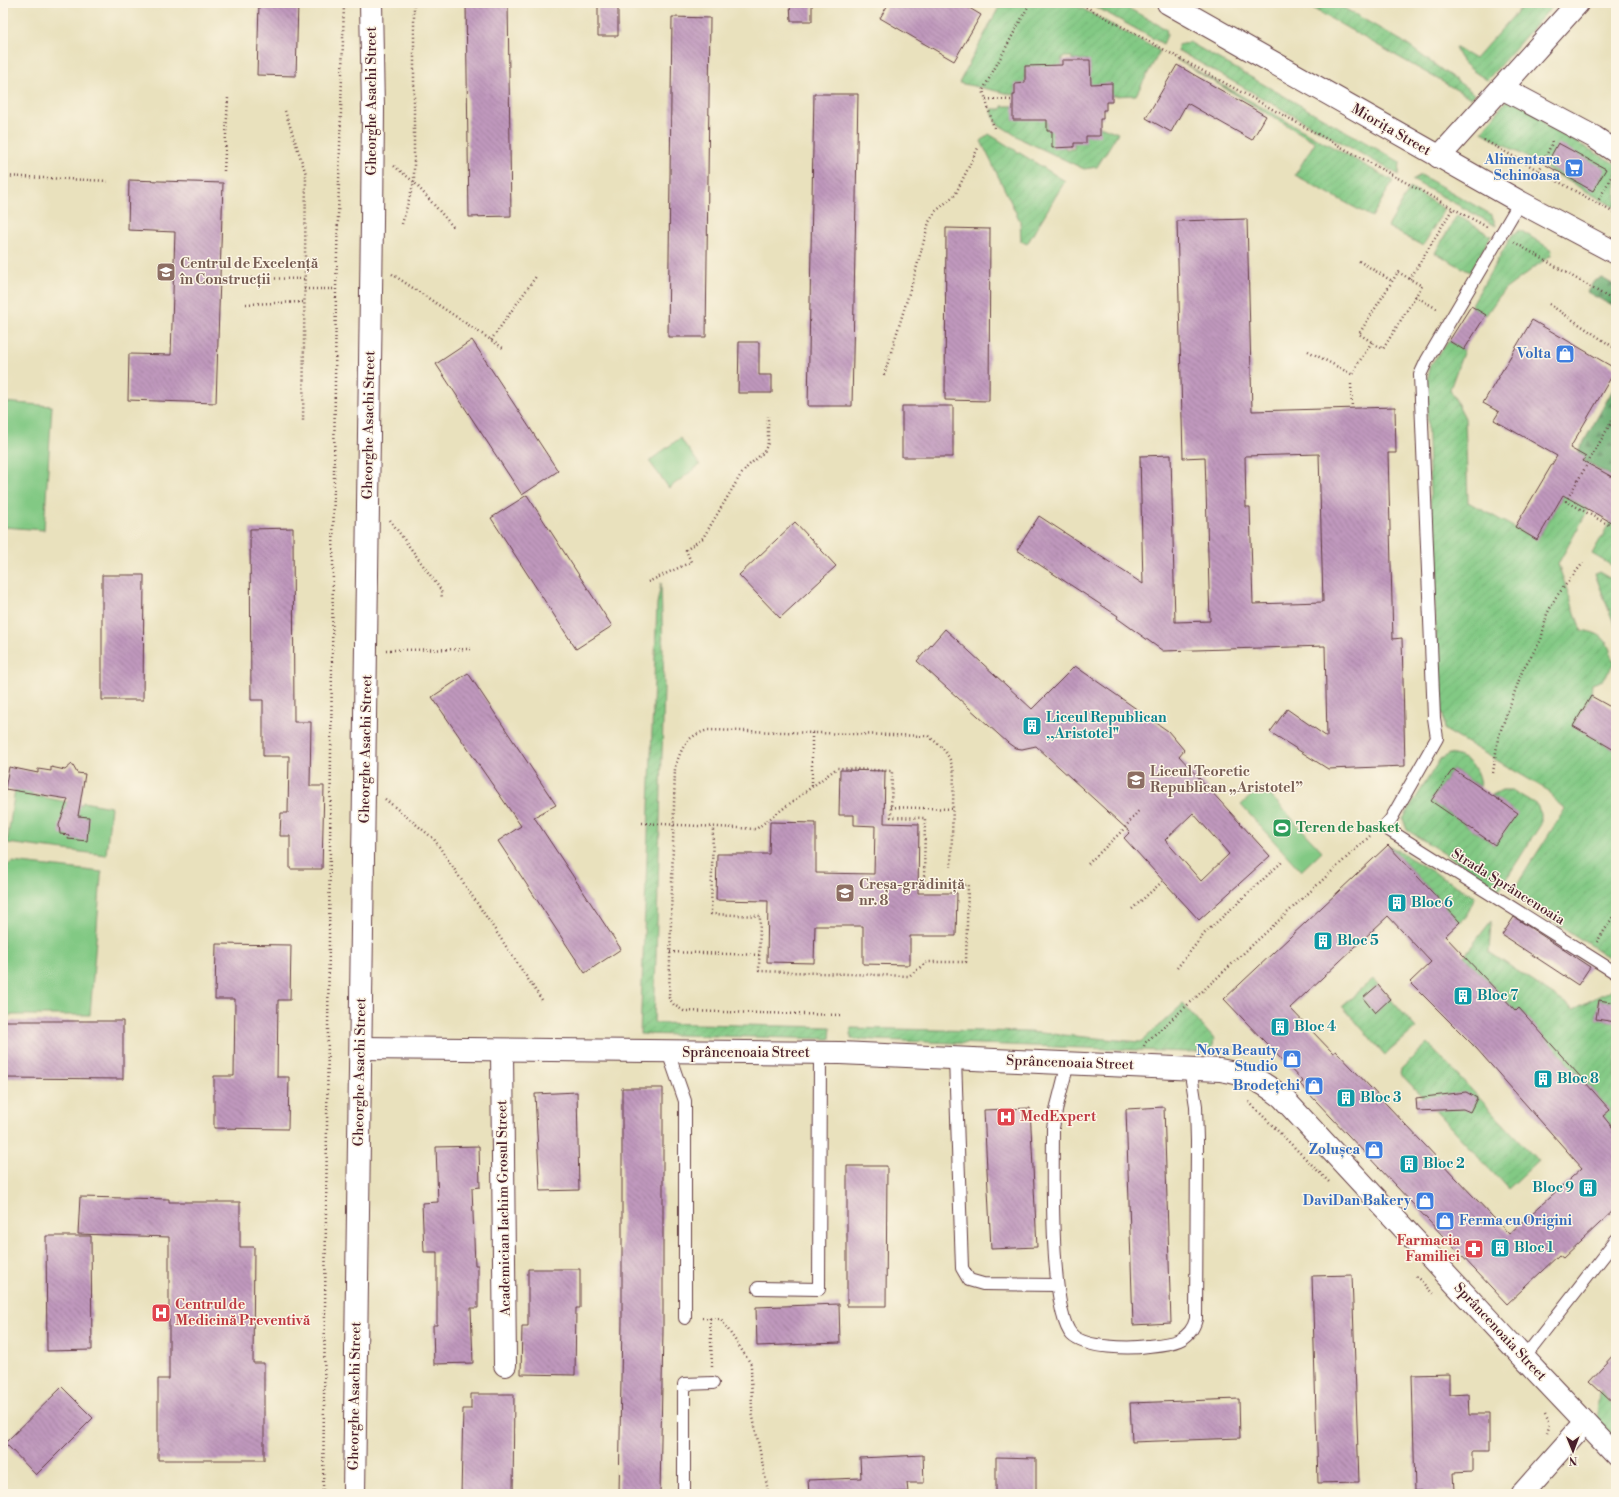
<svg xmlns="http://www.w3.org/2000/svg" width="1619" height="1497" font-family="'Libre Bodoni',serif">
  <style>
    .green { fill: #82c984; stroke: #667458 }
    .forest { fill: url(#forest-firs); stroke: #5a664e }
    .garden { fill: url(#garden-furrows); stroke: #667458 }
    .building { fill: url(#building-back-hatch); fill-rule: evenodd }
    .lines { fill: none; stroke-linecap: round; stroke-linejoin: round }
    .lane-casing { stroke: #623c41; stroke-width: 14 }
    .street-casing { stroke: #623c41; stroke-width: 24 }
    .secondary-casing { stroke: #623c41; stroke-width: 24 }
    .primary-casing { stroke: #623c41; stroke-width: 24 }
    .path { stroke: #623c41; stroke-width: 2.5; stroke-dasharray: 1 3; stroke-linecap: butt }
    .lane { stroke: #fff; stroke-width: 12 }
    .street { stroke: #fff; stroke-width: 22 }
    .secondary { stroke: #fff; stroke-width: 22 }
    .primary { stroke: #fff; stroke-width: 22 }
    .labels { text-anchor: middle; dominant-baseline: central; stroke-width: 3; stroke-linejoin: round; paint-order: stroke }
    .street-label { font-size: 14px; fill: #4a1f2b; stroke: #fcf5e5 }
    .shop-label { font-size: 14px; font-weight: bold; fill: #366cbe; stroke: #fcf5e5; text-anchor: end }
    .education-label { font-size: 14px; font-weight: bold; fill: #785e54; stroke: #fcf5e5; text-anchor: start }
    .culture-label { font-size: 14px; font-weight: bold; fill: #0d838f; stroke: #fcf5e5; text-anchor: start }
    .leisure-label { font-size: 14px; font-weight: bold; fill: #27864d; stroke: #fcf5e5; text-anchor: start }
    .health-label { font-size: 14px; font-weight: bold; fill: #be3a42; stroke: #fcf5e5; text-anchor: start }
  </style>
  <defs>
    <pattern id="forest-firs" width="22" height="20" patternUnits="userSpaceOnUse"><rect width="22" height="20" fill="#69ad72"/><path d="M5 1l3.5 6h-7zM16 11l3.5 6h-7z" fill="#588c5e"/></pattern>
    <pattern id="garden-furrows" width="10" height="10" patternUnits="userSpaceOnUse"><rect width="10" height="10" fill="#82c984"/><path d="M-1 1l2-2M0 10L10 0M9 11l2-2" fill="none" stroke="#72ac72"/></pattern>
    <pattern id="building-back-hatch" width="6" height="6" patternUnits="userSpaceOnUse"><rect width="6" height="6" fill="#c099bd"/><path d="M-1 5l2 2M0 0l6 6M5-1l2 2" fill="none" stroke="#9e7c9a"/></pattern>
  </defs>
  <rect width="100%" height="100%" fill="#fcf5e5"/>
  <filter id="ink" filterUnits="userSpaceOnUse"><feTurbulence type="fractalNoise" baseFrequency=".025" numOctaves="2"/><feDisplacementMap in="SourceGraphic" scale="8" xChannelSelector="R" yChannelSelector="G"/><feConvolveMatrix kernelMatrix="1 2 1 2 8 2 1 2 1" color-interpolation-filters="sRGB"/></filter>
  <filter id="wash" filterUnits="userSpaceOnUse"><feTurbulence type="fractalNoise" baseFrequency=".012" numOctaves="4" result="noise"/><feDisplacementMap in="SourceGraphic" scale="16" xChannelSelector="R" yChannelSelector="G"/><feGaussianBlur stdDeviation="0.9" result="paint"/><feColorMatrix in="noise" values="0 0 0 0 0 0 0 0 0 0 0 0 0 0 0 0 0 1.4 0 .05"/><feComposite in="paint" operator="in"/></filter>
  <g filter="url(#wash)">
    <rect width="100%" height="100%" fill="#e9e1bd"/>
    <path class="green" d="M3 402 52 406 44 530 3 527Z
      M680 438 700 465 669 488 649 461Z
      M1262 786 1322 851 1301 871 1241 805Z
      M15 789 32 790V795L82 805 83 802 111 807 106 855 7 843Z
      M12 862 102 872 101 876 90 1015H3V869Z"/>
    <path class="forest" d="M1602 278 1616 286V308L1587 292 1594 281Z
      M1616 384V479L1584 460 1585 456 1578 452Z"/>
    <path class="garden" d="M1001 3H1072L1160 51 1136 95 1112 96 1109 83 1087 85 1090 74V63L1087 60H1072V57H1062V72L1028 66 1025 70V83L1015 84V95L959 83Z
      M1089 3H1119L1166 29 1167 35 1163 44Z
      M1303 3H1335L1402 41 1475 94 1471 98Z
      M1525 3H1555L1487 80C1473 71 1460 64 1455 47L1475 59Z
      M1189 42 1400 162 1399 175 1177 50 1179 45Z
      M1176 59 1393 181 1372 217 1295 175 1315 142Z
      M1508 98 1541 114 1545 125 1616 164V208L1482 132Z
      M1002 106H1013L1047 116V130L1052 131 1066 149H1074V143L1100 126 1118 133 1097 167 1084 169 1023 140 996 123 991 109H1002Z
      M989 134 1065 181 1027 244 1021 241 1020 221 981 141Z
      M1421 175 1492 215 1496 226 1412 180Z
      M1410 188 1444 209 1423 246 1388 227Z
      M1457 215 1491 236 1470 272 1435 253Z
      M1520 230 1552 250 1551 255 1503 291 1486 315 1471 306 1512 235Z
      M1449 341 1464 350 1450 389 1465 418 1468 502 1537 540 1584 460 1592 465 1572 500 1588 510 1558 564 1581 630C1607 634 1606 641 1615 663L1603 680 1592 684 1591 696 1573 726 1616 751V962L1511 894 1565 809 1556 802 1549 791 1445 730 1443 715 1439 709 1428 443 1427 381 1431 364Z
      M1610 522 1616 526V568L1592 554Z
      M1599 572 1616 582V629L1595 574Z
      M661 583 664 688 654 1023 831 1027 830 1039 640 1034 657 604Z
      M1449 754C1468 757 1479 767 1480 787L1453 769 1431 801 1495 845 1517 813 1492 795 1502 790H1512L1537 805 1541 814V824L1500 889 1407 830 1403 819 1440 759Z
      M1388 845 1475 897 1466 917 1460 922Z
      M1491 921 1489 952 1574 1009 1616 987V1003L1599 1000 1596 1019 1616 1022V1132L1609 1123 1567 1150 1610 1110 1519 1008 1476 1049 1475 1047 1514 1009 1464 956Z
      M1373 979 1416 1028 1385 1055 1342 1006Z
      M1183 1004 1214 1039 1212 1053 851 1039V1028L1030 1032 1141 1042Z
      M1428 1043 1538 1161 1508 1189 1400 1073 1401 1069Z
      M1599 1391 1616 1408V1444L1596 1424Z"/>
    <g id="blocks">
      <path class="building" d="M259 3H298L296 76 257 75Z
        M466 3H508L511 216 469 217Z
        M598 3H618V36H598Z
        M790 3H812V21H791Z
        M889 3H961L981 15 954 61 880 18Z
        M672 17 710 18 706 337H668Z
        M1062 60H1090L1091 84 1112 83V102H1106V110H1103V119H1100V136H1086V143H1074V147L1052 148V131H1047V120H1013V95H1015V84L1025 83V66L1062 65Z
        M1177 65 1266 116 1252 140 1187 103 1171 132 1146 118Z
        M814 94H858L852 406H808Z
        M1558 143 1606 169 1593 191 1546 165Z
        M129 180 223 183 216 403 128 400 129 354 171 355 175 232 128 230Z
        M1247 219 1252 411 1395 407 1396 453H1388L1393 639 1402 638 1405 766 1328 769 1270 732 1287 709 1327 737 1325 646 1163 651 1117 618 1118 616 1017 550 1039 516 1143 584 1140 456 1171 455 1175 622 1210 621 1205 457 1183 458 1177 221ZM1319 454 1323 602 1253 604 1250 507H1246L1245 456Z
        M946 228 990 229 989 401 945 400Z
        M1471 306 1486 315 1464 350 1449 341Z
        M1532 320 1616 369 1570 448 1586 457 1583 461 1616 479V525L1563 495 1537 540 1515 527 1557 456 1494 420 1499 412 1483 403Z
        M472 340 558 471 522 495 436 364Z
        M739 342H759V375H772V393H738Z
        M902 406H953V457H902Z
        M527 495 612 626 576 649 491 518Z
        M795 522 836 566 780 618 739 575Z
        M293 528 294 722H311L310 786H324L322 869H290V836H280L281 813H288L289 756H263V700H251L250 529Z
        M102 575H144L143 700H102Z
        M945 629 1032 709 1075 666 1168 731 1184 750 1179 756 1270 856 1199 920 1124 838 1130 832 1036 746 1022 749 1015 748 1008 743 917 661ZM1193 813 1229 854 1201 881 1165 840Z
        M468 673 556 805 534 817 621 949 585 973 498 841 521 826 432 697Z
        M1591 696 1616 710V751L1573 726Z
        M72 764 77 773 85 774 78 816 89 817 87 841 68 839 69 835 60 834 59 825 68 799 5 789 9 767 38 773V769L51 771V767L65 770Z
        M1453 769 1518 813 1495 845 1431 801Z
        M840 770 885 771 884 823 919 824 918 893H957L956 936H910V965L863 964V926H815L814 963 767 962 768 901 716 900 717 854H769L770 822 816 823V873L874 874 875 826 854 825V815H839Z
        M1388 845 1460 922 1445 936 1516 1011 1519 1008 1610 1110 1603 1116 1616 1132V1208L1563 1258 1559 1255 1507 1304 1300 1084 1303 1082 1224 999ZM1388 916 1431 962 1410 982 1476 1048 1582 1168 1509 1234 1336 1051 1333 1053 1290 1008Z
        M1514 917 1590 967 1578 985 1502 935Z
        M216 944 291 945 290 1000H278L277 1077H289L288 1129 214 1128V1076H234L235 999H215Z
        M1378 985 1390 999 1375 1013 1363 998Z
        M1599 1000 1616 1003V1022L1596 1019Z
        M3 1021H123V1079L3 1078Z
        M622 1088H663V1330L660 1494H619L622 1322Z
        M577 1092 579 1190 540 1191 535 1094Z
        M1466 1092 1477 1098 1470 1112 1463 1109 1417 1111 1416 1098Z
        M1164 1107 1171 1323 1133 1325 1126 1109Z
        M1030 1108 1037 1247 991 1249 984 1110Z
        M479 1146 480 1187 472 1188 475 1265H478V1308H471L473 1363 434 1364 433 1325H437V1252H424L422 1203 438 1202 436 1147Z
        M847 1166H887L886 1306H847Z
        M80 1197 169 1199V1202H240V1247H254L253 1363H264V1460H158V1379H169V1237L78 1234Z
        M46 1236H91L92 1350 47 1351Z
        M528 1269H580V1308H576L575 1375 521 1374 522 1326H528Z
        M1352 1275 1359 1482 1318 1483 1312 1276Z
        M839 1304 840 1343 757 1346 756 1307Z
        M1616 1352V1406L1589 1381Z
        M1449 1374V1395L1468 1394 1469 1414H1489V1451H1472V1472L1453 1473 1454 1491 1415 1492 1412 1375Z
        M62 1387 93 1418 36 1475 5 1443Z
        M471 1394H514L513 1494H461L463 1409H471Z
        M1239 1399 1240 1438 1132 1442 1130 1403Z
        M923 1455 924 1483H907L908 1492 809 1494 808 1480 861 1478 860 1458Z
        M996 1457 1036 1458V1494H996Z"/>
    </g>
  </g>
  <g filter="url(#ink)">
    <use href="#blocks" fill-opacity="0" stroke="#623c41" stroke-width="1"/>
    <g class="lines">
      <defs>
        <path id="lane" d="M1520 202 1427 360 1420 375 1434 718 1437 738 1391 819 1384 827 1616 973
          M668 1052 685 1101V1318
          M955 1058 962 1268 969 1280 983 1284 1057 1285
          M1068 1063 1057 1106 1053 1128C1053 1166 1049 1311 1072 1335 1085 1348 1130 1349 1148 1346 1169 1344 1190 1343 1196 1319L1197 1141 1196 1106 1190 1068
          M758 1288 819 1289 820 1053
          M1524 1358 1616 1240
          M684 1494V1384L713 1383"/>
        <path id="street" d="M1502 88 1594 137 1616 152
          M1439 157 1578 3
          M502 1051 505 1365
          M1522 1494 1585 1423"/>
        <path id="secondary" d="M361 1048 840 1053 1220 1070C1249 1075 1259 1079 1282 1097L1524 1358 1616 1455"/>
        <path id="primary" d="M1168 3 1520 202 1616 253
          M354 1494 372 222 373 109 371 3"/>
      </defs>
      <use href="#lane" class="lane-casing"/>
      <use href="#street" class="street-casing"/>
      <use href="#secondary" class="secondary-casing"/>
      <use href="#primary" class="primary-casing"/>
      <path class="path" d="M1079 3 1487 227
        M986 99 1011 100
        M285 111 306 174 303 422
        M994 128 983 90 1030 3
        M1484 140 1616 214
        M394 166 414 182 455 229
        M224 171 228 98
        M1539 171 1552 143 1551 138
        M3 176 109 181
        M1597 203 1614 172
        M402 224 414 182V3
        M1514 242 1616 302
        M1359 261 1392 281
        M1398 272 1422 286 1383 349 1359 334Z
        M392 274 503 348
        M247 278 305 279
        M1410 279 1453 208
        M304 289H336
        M1415 296 1439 310
        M246 304 304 302
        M1549 304 1616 349
        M491 340 537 275
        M1308 351 1353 375 1357 365 1372 342
        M884 375 914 277 929 222 936 211 955 195 979 146
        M1351 384 1352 408
        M1616 414 1566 501 1616 529
        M390 520 441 590 442 599
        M648 582 691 562 686 550 703 538 740 476 748 466 764 452 768 443V416
        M386 650 474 649
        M1493 773 1498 738 1523 669 1541 640 1547 614 1556 597 1583 563
        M812 786V733
        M385 799 434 839 542 1000
        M891 807 953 809
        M642 823 756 829 837 768 892 771 891 817 925 818 924 883 968 885 966 962H927L909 976 759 971 760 916 711 914 713 827
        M1088 864 1122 831 1140 809
        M1132 909 1163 881
        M1597 942 1616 912
        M670 952 759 955
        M1177 968 1205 933 1283 861
        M840 1015 684 1011 674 1005 669 998 675 767C683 746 685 737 708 730L928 736C943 747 950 754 954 773L951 867
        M1144 1046 1145 1043 1192 1001 1370 836
        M1249 1102 1329 1182
        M1416 1276 1435 1296
        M702 1318 721 1319 751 1364 752 1412 768 1491 770 1494
        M710 1318 712 1367
        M1545 1413 1550 1423 1547 1432
        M323 1494 336 289 344 3"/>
      <use href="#lane" class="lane"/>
      <use href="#street" class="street"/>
      <use href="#secondary" class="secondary"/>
      <use href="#primary" class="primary"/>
    </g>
  </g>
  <defs>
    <symbol id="supermarket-square" viewBox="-11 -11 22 22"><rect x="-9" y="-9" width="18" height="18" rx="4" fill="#3f7fe0" stroke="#fcf5e5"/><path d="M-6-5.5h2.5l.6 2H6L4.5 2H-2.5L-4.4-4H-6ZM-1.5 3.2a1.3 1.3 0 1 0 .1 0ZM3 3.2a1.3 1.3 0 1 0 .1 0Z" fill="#fff"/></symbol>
    <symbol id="university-square" viewBox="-11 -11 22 22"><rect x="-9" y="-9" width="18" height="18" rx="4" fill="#8d6e63" stroke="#fcf5e5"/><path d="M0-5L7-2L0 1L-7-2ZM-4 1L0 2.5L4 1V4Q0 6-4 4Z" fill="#fff"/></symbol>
    <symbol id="shop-square" viewBox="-11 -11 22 22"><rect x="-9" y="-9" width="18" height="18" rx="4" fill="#3f7fe0" stroke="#fcf5e5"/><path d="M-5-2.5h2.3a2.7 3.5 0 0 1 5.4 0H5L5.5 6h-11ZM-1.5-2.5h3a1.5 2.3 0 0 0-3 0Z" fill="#fff"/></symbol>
    <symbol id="building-square" viewBox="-11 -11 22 22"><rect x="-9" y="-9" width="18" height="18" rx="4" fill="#0f9aa8" stroke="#fcf5e5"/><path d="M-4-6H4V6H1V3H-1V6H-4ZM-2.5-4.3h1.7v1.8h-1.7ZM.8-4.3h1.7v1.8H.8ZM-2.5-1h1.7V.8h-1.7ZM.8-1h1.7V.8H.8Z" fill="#fff"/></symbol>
    <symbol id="school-square" viewBox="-11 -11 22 22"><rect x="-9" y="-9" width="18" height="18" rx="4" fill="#8d6e63" stroke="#fcf5e5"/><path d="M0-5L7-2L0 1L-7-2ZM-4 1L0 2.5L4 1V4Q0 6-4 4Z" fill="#fff"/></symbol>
    <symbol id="stadium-square" viewBox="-11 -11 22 22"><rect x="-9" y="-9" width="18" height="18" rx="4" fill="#2e9e5b" stroke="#fcf5e5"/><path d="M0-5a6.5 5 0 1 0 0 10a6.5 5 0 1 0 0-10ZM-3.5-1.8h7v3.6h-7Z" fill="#fff"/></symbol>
    <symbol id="hospital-square" viewBox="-11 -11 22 22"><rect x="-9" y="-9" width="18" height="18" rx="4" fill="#e0444e" stroke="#fcf5e5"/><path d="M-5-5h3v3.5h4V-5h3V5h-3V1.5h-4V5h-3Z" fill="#fff"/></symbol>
    <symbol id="pharmacy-square" viewBox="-11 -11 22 22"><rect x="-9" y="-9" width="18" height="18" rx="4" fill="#e0444e" stroke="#fcf5e5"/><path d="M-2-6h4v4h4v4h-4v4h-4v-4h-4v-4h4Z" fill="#fff"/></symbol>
  </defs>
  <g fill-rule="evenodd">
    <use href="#supermarket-square" x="1563" y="157" width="22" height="22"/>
    <use href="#university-square" x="155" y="261" width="22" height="22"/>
    <use href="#shop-square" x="1554" y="343" width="22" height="22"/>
    <use href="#building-square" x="1021" y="715" width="22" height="22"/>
    <use href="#school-square" x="1125" y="769" width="22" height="22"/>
    <use href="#stadium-square" x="1271" y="817" width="22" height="22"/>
    <use href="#school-square" x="834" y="882" width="22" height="22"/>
    <use href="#building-square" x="1386" y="892" width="22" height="22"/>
    <use href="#building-square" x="1312" y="930" width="22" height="22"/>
    <use href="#building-square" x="1452" y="985" width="22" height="22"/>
    <use href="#building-square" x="1269" y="1016" width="22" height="22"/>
    <use href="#shop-square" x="1281" y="1048" width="22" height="22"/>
    <use href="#building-square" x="1532" y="1068" width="22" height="22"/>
    <use href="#shop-square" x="1303" y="1075" width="22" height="22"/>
    <use href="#building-square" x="1335" y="1087" width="22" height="22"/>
    <use href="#hospital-square" x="995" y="1106" width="22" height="22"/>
    <use href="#shop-square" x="1363" y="1139" width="22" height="22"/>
    <use href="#building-square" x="1398" y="1153" width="22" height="22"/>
    <use href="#building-square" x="1577" y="1177" width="22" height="22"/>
    <use href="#shop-square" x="1414" y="1190" width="22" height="22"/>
    <use href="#shop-square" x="1434" y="1210" width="22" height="22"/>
    <use href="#building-square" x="1489" y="1237" width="22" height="22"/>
    <use href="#pharmacy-square" x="1463" y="1238" width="22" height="22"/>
    <use href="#hospital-square" x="150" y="1302" width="22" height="22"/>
  </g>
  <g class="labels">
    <g class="street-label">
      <text transform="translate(372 101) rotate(-90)">Gheorghe Asachi Street</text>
      <text transform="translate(1391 130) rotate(30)">Miorița Street</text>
      <text transform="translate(369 425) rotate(-89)">Gheorghe Asachi Street</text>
      <text transform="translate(366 749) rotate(-89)">Gheorghe Asachi Street</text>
      <text transform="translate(1508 887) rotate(32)">Strada Sprâncenoaia</text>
      <text x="746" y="1053">Sprâncenoaia Street</text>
      <text transform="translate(1070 1063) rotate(2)">Sprâncenoaia Street</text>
      <text transform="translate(360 1072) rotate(-89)">Gheorghe Asachi Street</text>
      <text transform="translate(504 1208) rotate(-91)">Academician Iachim Grosul Street</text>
      <text transform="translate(1500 1332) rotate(47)">Sprâncenoaia Street</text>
      <text transform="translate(355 1396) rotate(-89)">Gheorghe Asachi Street</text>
    </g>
    <g class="shop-label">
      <text x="1560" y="160">Alimentara<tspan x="1560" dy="16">Schinoasa</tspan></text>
      <text x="1551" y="354">Volta</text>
      <text x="1278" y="1051">Nova Beauty<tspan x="1278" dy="16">Studio</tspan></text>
      <text x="1300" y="1086">Brodețchi</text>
      <text x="1360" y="1150">Zolușca</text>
      <text x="1411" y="1201">DaviDan Bakery</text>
      <text x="1459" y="1221" text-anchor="start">Ferma cu Origini</text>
    </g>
    <g class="education-label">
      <text x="180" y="264">Centrul de Excelență<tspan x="180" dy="16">în Construcții</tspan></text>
      <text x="1150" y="772">Liceul Teoretic<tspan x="1150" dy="16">Republican „Aristotel”</tspan></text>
      <text x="859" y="885">Creșa-grădiniță<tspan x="859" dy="16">nr. 8</tspan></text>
    </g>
    <g class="culture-label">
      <text x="1046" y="718">Liceul Republican<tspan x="1046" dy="16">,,Aristotel"</tspan></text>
      <text x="1411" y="903">Bloc 6</text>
      <text x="1337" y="941">Bloc 5</text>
      <text x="1477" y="996">Bloc 7</text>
      <text x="1294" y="1027">Bloc 4</text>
      <text x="1557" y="1079">Bloc 8</text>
      <text x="1360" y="1098">Bloc 3</text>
      <text x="1423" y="1164">Bloc 2</text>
      <text x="1574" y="1188" text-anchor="end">Bloc 9</text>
      <text x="1514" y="1248">Bloc 1</text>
    </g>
    <g class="leisure-label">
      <text x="1296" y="828">Teren de basket</text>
    </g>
    <g class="health-label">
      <text x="1020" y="1117">MedExpert</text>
      <text x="1460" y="1241" text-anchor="end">Farmacia<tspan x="1460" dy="16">Familiei</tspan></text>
      <text x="175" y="1305">Centrul de<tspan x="175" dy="16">Medicină Preventivă</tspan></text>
    </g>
  </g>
  <rect width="1619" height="1497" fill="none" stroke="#fcf5e5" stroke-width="16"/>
  <g transform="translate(1573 1451) rotate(179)" stroke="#fcf5e5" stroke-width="3" paint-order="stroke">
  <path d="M0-3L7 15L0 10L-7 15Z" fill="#4a1f2b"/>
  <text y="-6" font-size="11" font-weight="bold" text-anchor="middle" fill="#4a1f2b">N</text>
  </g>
</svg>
